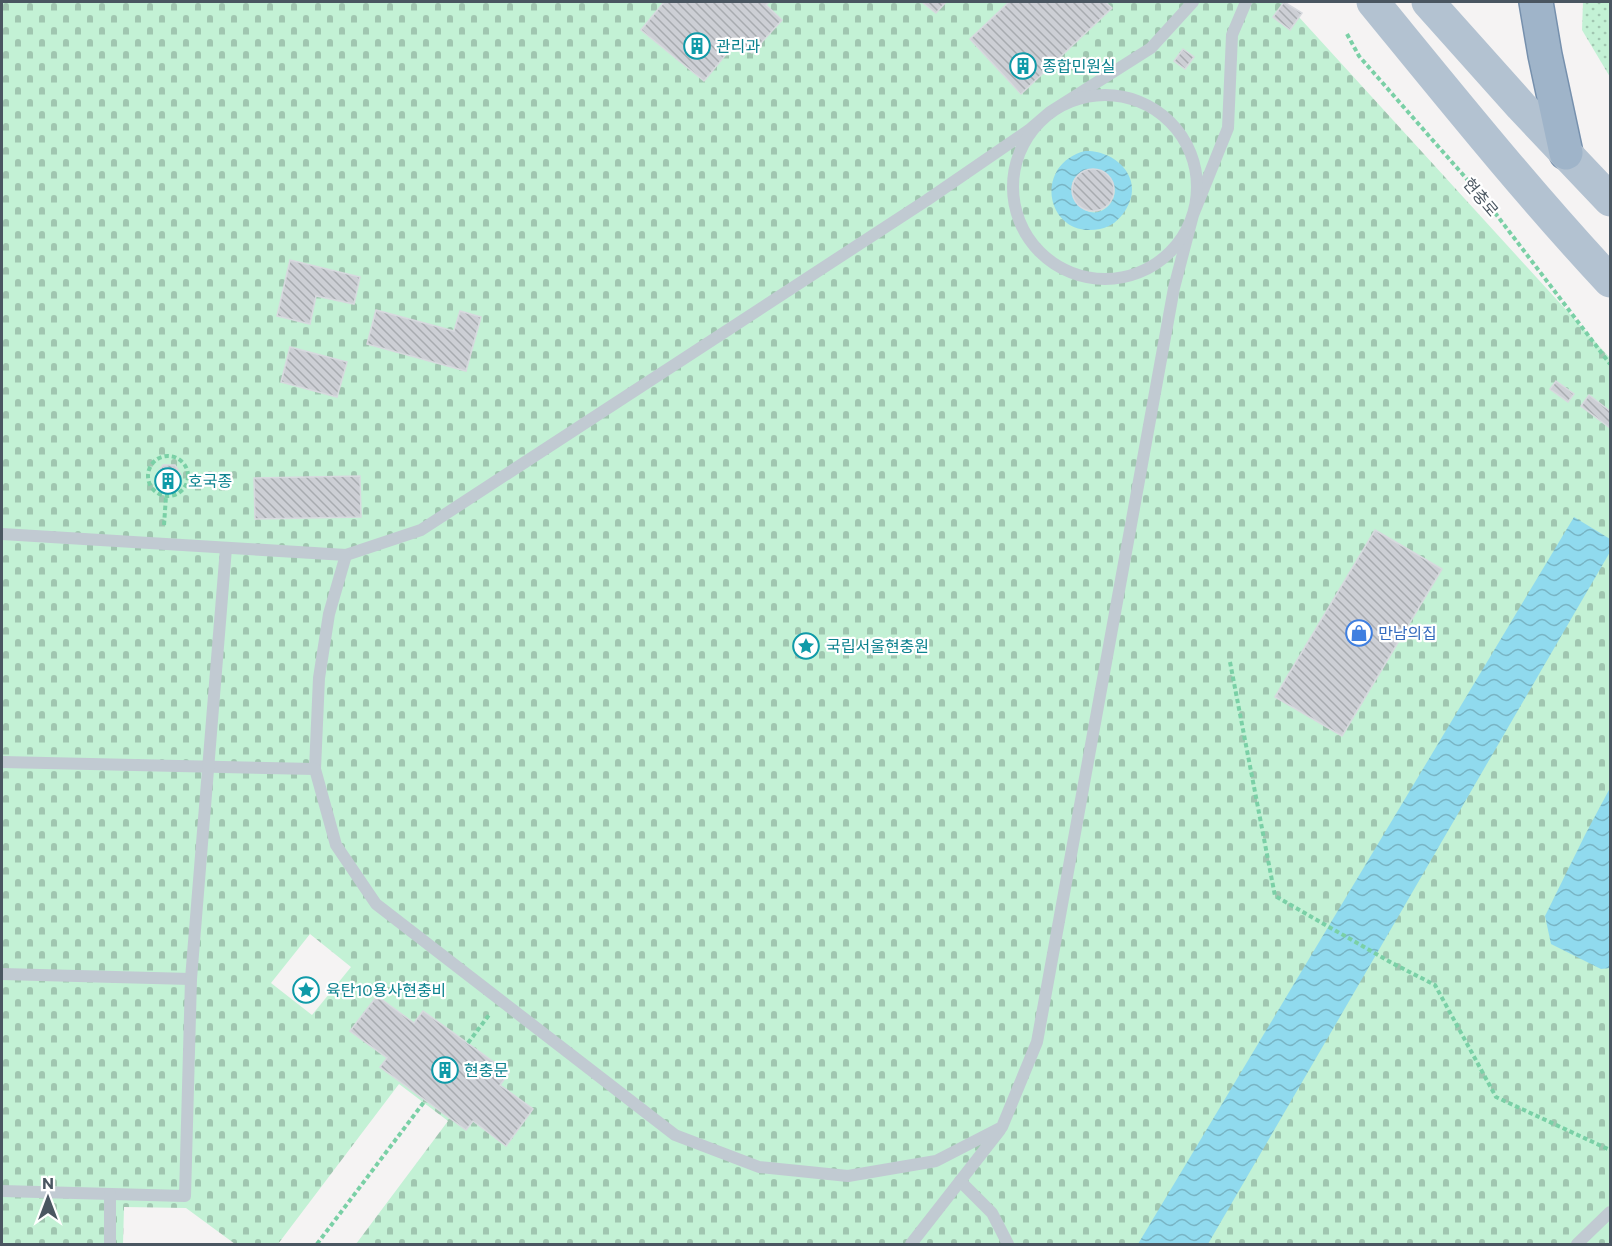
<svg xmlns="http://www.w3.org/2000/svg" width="1612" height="1246" viewBox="0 0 1612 1246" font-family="Commissioner,'Noto Sans KR',sans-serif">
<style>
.cemetery{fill:url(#cemetery-stones);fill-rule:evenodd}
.park{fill:url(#park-dots)}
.water{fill:url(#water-waves);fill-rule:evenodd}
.building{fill:url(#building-back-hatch);stroke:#d7d9de;stroke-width:1.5}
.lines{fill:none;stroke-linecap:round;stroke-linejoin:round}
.trunk-casing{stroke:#7690ad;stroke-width:36}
.path{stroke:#7ad0a6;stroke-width:4;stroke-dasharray:4.5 3;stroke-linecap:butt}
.service{stroke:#c1cad2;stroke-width:12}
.primary{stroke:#b3c2d1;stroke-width:33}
.trunk{stroke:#9fb4c9;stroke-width:33}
.labels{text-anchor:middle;stroke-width:4.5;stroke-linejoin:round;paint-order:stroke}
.culture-label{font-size:16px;fill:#0d838f;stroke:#fff;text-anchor:start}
.street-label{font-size:16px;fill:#4a5661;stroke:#fff}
.shop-label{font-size:16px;fill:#366cbe;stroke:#fff;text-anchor:start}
</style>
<defs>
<pattern id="cemetery-stones" width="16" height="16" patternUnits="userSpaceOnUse" patternTransform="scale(1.5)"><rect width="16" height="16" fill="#c3f1d5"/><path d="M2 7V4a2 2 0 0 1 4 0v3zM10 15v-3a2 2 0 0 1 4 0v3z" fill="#a0c6b0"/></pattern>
<pattern id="park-dots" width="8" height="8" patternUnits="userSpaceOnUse" patternTransform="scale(1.5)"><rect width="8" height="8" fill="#c3f1d5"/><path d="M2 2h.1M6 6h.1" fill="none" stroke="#a0c6b0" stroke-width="1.8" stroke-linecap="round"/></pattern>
<pattern id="water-waves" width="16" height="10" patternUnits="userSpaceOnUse" patternTransform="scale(1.5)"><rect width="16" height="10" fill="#90daee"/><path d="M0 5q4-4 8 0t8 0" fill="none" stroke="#78b4c4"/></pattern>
<pattern id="building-back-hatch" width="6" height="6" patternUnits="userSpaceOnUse" patternTransform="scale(1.5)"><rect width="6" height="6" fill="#cdcfd5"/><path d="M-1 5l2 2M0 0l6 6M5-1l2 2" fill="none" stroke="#a8abb0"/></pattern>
</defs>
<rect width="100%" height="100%" fill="#f5f3f3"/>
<path class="cemetery" d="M2 2H1282L1298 16 1610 358V1244H356L448 1121 399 1084 278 1244H235L186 1208 124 1207 123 1244H2ZM310 934 351 967 312 1015 271 983Z"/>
<path class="park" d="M1583 2H1610V77L1582 30Z"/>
<g class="water">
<path d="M1085 151C1117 150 1146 180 1125 211 1119 220 1111 227 1100 229 1047 240 1031 165 1085 151ZM1093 169C1109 171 1122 189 1110 204 1085 234 1048 175 1093 169Z"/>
<path d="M1574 517 1610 539V552L1208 1244H1138Z"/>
<path d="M1610 788V968L1601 969 1551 944 1545 916 1586 833Z"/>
</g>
<g class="building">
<path d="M664 2H769L766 5 782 20 752 53 738 40 704 81 641 30Z"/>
<path d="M922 2H946L936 13Z"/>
<path d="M1009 2H1105L1112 8 1021 94 970 39Z"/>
<path d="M1284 2 1302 13 1290 30 1273 17Z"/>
<path d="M1183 49 1194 57 1185 69 1174 61Z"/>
<circle cx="1093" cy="190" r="21"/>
<path d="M290 260 360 277 354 304 316 296 310 324 277 316Z"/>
<path d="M376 310 454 331 460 311 481 317 466 371 367 344Z"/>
<path d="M290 347 347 362 337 397 281 382Z"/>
<path d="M1556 381 1574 394 1568 402 1550 389Z"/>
<path d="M1589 395 1610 411V428L1581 406Z"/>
<path d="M163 465H175L181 475 174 486H163L157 475Z"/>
<path d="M360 476 361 517 255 519 254 478Z"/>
<path d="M1375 530 1442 569 1342 736 1275 697Z"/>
<path d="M377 996 414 1023 423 1011 509 1073 500 1085 533 1109 506 1146 473 1121 466 1130 380 1067 387 1058 350 1031Z"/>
</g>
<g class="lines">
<g class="trunk-casing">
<path id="trunk" d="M1536 2 1545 55 1566 153"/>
</g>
<g class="path">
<path d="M1347 34 1359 56 1486 201 1610 364"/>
<circle cx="168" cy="476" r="20"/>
<path d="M164 525 166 496"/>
<path d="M1230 662 1275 896 1392 963 1435 985 1496 1097 1610 1150"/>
<path d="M468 1043 489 1015"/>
<path d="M317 1244 424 1102"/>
</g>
<g class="service">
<path d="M1193 2 1151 48 1050 112 1029 130 927 200 421 530 346 555 329 614 319 678 315 769 336 845 376 904 675 1135 759 1167 848 1176 936 1161 1002 1127 1037 1042 1174 288 1193 215 1228 128 1232 35 1246 2"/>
<circle cx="1105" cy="187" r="92"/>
<path d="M2 534 346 555"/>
<path d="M2 762 315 769"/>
<path d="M2 974 191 979"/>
<path d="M960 1181 992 1213 1008 1244"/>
<path d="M2 1191 185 1196 191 979 226 548"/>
<path d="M110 1244V1194"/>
<path d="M911 1244 1000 1130"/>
<path d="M1577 1244 1610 1212"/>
</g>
<g class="primary">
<path d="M1373 2C1450 96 1527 192 1610 281"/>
<path d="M1428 2 1521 106 1610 200"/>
</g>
<use href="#trunk" class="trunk"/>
</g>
<defs>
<g id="building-ring" transform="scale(1.35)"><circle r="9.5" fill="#fff" stroke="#0f9aa8" stroke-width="1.5"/><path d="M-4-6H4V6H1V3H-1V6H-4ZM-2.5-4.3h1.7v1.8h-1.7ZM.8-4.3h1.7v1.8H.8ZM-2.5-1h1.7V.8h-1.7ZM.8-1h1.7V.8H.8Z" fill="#0f9aa8"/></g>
<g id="shop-ring" transform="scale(1.35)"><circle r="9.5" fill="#fff" stroke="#3f7fe0" stroke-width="1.5"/><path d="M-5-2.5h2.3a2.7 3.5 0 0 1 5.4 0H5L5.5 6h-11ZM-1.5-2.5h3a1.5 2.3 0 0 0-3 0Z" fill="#3f7fe0"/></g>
<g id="sight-ring" transform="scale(1.35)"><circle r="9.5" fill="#fff" stroke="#0f9aa8" stroke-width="1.5"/><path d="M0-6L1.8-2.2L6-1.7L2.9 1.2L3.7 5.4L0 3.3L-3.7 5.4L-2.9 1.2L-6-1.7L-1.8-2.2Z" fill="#0f9aa8"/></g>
</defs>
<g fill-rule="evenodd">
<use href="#building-ring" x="697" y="46"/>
<use href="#building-ring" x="1023" y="66"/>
<use href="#building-ring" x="168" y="481"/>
<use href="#shop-ring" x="1359" y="633"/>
<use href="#sight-ring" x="806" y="646"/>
<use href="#sight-ring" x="306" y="990"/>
<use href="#building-ring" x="445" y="1070"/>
</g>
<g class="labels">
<g class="culture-label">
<text x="716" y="52">관리과</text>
<text x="1042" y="72">종합민원실</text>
<text x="188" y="487">호국종</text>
<text x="826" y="652">국립서울현충원</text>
<text x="326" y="996">육탄10용사현충비</text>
<text x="464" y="1076">현충문</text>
</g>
<g class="street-label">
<text transform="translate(1481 197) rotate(50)" y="6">현충로</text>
</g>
<g class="shop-label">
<text x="1378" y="639">만남의집</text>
</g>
</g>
<rect width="1612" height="1246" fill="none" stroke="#4a5661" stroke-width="6"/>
<g transform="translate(48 1198)" stroke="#ffffff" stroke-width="4.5" paint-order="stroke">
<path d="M0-4.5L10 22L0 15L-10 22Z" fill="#4a5661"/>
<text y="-9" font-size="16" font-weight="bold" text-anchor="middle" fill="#4a5661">N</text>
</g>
</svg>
